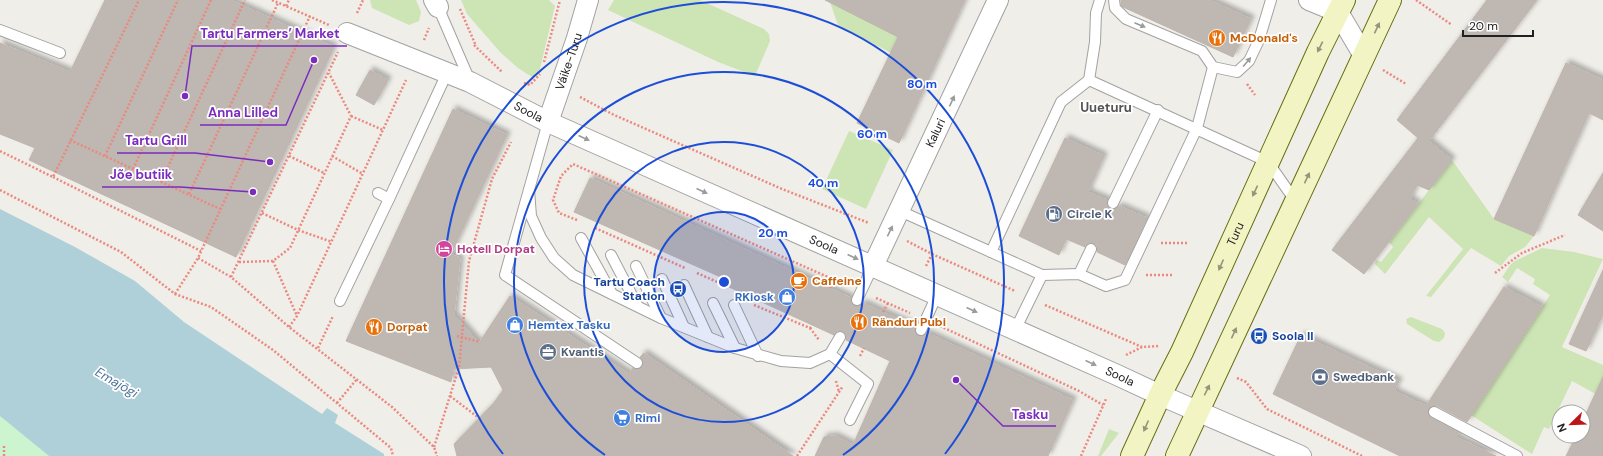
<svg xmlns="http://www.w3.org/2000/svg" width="1603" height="456" viewBox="0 0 1603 456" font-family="'DM Sans',sans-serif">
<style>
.grass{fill:#cde4b5}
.park{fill:#ccf4cf}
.water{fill:#afd0d9}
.building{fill:#beb7b2;stroke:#c1b5ad;filter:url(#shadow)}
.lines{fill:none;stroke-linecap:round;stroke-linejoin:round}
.service-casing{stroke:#a2a2a2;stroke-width:12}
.minor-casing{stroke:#a2a2a2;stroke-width:22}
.secondary-casing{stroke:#666f11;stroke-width:24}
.path{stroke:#eb897f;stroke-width:2.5;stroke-dasharray:2 2;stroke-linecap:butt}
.service{stroke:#fff;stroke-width:10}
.minor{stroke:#fff;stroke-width:20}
.secondary{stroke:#f2f4c4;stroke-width:22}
.path-bridge{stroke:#eb897f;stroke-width:2.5;stroke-dasharray:2 2;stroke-linecap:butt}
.oneway{fill:#9b9b9b}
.oneway2{fill:#94957b}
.ring{fill:none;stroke:#1d4ed8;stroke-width:2}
.labels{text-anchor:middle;stroke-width:3.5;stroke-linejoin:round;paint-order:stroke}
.food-label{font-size:12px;font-weight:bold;fill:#c56008;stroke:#fff;text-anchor:start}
.street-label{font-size:12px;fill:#212121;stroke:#fff}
.service-label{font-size:12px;font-weight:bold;fill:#4e5e75;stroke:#fff;text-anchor:start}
.hotel-label{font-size:12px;font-weight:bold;fill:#b23c85;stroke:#fff;text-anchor:start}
.transit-label{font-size:12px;font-weight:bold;fill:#164399;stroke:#fff;text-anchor:end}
.shop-label{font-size:12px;font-weight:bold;fill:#366cbe;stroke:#fff;text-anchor:start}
.neighbourhood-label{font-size:13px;font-weight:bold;fill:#545454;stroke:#fff}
.water-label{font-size:13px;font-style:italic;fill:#507599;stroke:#fff}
.centre{fill:#1d4ed8;stroke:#fff;stroke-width:2}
.ring-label{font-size:12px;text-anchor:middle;font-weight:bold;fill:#1d4ed8;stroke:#fff;stroke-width:3.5;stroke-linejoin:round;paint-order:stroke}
.leader{fill:none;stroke:#7b2cbf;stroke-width:1.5}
.callout-dot{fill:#7b2cbf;stroke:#fff;stroke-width:1.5}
.callout-label{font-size:13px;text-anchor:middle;font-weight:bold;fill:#7b2cbf;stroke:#fff;stroke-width:3.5;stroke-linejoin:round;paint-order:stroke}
</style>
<defs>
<filter id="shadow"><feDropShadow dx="3.5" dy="-3.5" stdDeviation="2" flood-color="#0004"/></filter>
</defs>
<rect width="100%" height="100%" fill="#f0eee9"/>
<g class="grass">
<path d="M370 0H416L421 12 419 21 409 25 372 8Z"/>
<path d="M461 0H549L555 6 539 73 532 77 518 68 501 53 467 14Z"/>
<path d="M614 0H700L764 29 769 34 770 41 755 76 718 62 608 10Z"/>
<path d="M830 2 908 41 893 54 838 25Z"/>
<path d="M849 131 893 150 866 209 822 189Z"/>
<path d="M1452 160 1494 219 1534 236 1525 247 1509 256 1501 266 1471 248 1431 297 1426 296 1463 249 1429 217 1385 274 1375 264 1376 260 1381 262 1393 247 1389 242Z"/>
<path d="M1542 248 1574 252 1603 259 1562 347 1603 365V398L1572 381 1549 429 1544 427 1532 454 1471 415 1550 295 1533 284 1535 279 1517 268 1508 282 1502 277 1511 264 1515 261Z"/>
<path d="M1411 317 1442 329 1445 333 1444 338 1439 342 1434 341 1407 324 1406 319Z"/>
<path d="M1109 429 1119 433 1101 456H1098Z"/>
</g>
<path class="park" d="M0 416 49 456H0Z"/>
<path class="water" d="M0 209 75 247 135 281 184 322 322 414 327 408 338 415 335 423 384 454V456H49L0 416Z"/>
<g class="building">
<path d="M105 0H230L334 47 236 257 29 160 35 148 0 134V43L70 72Z"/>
<path d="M825 0H965L899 143 857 123 898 37Z"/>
<path d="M1121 0H1209L1251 19 1233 57 1123 7 1121 5Z"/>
<path d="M1487 0H1537L1429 141 1452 160 1429 190 1417 185 1410 199 1418 204 1364 274 1332 250 1418 138 1397 120Z"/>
<path d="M1566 63 1603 80V120L1589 113 1534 236 1494 219Z"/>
<path d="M370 70 388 80 374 105 356 95Z"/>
<path d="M453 109 507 135 451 254 460 258 454 315 479 343 510 296 629 374 633 368 637 369 642 367 643 363 640 357 644 353 793 456H457L454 444 493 404 503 390 491 367 453 369 451 382 346 341Z"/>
<path d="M1065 138 1104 156 1088 192 1107 200V206L1111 209H1116L1119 206 1147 218 1125 265 1097 252V246L1093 243H1088L1085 247 1066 239 1059 255 1019 236Z"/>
<path d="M1603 173V231L1578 215Z"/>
<path d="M590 178 851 298V303L855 306H860L863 303 907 323 915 328 916 333 919 336H922L927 333 1073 400 1048 456H815L824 437 835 436 853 445 890 361 846 340V334L843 331H837L834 335 729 287 732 282 574 212Z"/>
<path d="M1603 270V314L1586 351 1569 344Z"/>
<path d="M1504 287 1542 307 1467 422 1437 406H1431L1428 412 1431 418 1459 433 1456 437 1496 456H1400L1273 394 1301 335 1399 381 1394 391 1426 406Z"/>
<path d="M1603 377V456H1566L1576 436H1583V420Z"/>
</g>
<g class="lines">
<g class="service-casing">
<g id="service">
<path d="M1114 0 1115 8 1126 19 1202 51 1213 67 1237 72 1249 61 1259 40 1271 0"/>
<path d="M438 7 470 81"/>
<path d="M0 30 60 53"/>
<path d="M1089 80 1095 42 1096 13 1100 0"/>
<path d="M548 122 505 275 637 363"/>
<path d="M529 190 531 216 541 238 554 258 573 275 661 318 735 348 781 361 810 363 830 354 840 337"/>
<path d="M378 193 389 199"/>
<path d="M1113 203 1158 110"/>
<path d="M900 211 1042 275 1079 274 1106 286 1125 280 1197 128 1213 67"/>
<path d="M581 238 612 294"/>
<path d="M991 252 1061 102 1089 80 1268 162 1296 202"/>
<path d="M611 255 637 305"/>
<path d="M636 266 661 318"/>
<path d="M1079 274 1091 249"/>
<path d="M662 279 684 327"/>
<path d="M684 285 708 337"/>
<path d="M857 300 873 266"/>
<path d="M340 301 389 199 447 73"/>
<path d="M713 303 735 348"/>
<path d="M734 305 758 356"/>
<path d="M921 330 937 295"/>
<path d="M1015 330 1042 275"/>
<path d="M830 354 868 384 850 420"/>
<path d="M1434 412 1517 456"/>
</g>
</g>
<g class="minor-casing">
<g id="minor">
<path d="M434 0 438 7"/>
<path d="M1309 0 1338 12 1364 56"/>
<path id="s1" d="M347 33 470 82 548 122 1117 375 1160 395 1301 456"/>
<path id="s2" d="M548 122 577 38 588 0"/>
<path id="s3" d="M873 266 998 0"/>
</g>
</g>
<g class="secondary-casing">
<g id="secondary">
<path id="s4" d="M1132 456 1160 395 1182 352 1318 52 1344 0"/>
<path d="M1177 456 1390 0"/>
</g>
</g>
<g class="path">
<path d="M272 0 329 25"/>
<path d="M1416 0 1452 25"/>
<path d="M286 6 289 0"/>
<path d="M460 9 476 46"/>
<path d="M357 13 363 0"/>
<path d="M424 40 429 28"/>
<path d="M474 45 502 72"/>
<path d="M544 62 560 0"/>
<path d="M1383 70 1406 84"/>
<path d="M524 83 530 85 540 74"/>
<path d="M1247 84 1255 95"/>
<path d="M580 97 612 114 782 189 869 223"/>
<path d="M351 116 383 130"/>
<path d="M70 140 220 209"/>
<path d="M0 151 53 177 139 0"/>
<path d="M105 156 178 0"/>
<path d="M289 156 324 173"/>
<path d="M332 156 363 174"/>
<path d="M133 169 211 0"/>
<path d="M53 177 201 251"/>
<path d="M161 182 245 0"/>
<path d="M0 190 121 252 175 294 211 307 273 350 391 448 393 456"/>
<path d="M189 194 278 3"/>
<path d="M262 213 298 230 332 242"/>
<path d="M577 220 559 213 553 200 561 176 573 164 846 285"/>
<path d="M595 228 685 268"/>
<path d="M907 241 932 254 1015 291"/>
<path d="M1161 243H1187"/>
<path d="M198 258 231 277 289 327 392 407 434 447 437 456"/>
<path d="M273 261 297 316"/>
<path d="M239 262 273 261 290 248 351 116 329 73"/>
<path d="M926 266 932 254"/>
<path d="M697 273 724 285 728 289"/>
<path d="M1495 273 1522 253 1565 235"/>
<path d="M1146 275H1173"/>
<path d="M231 277 338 52"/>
<path d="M830 288 834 280"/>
<path d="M175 294 198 258 310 16"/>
<path d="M876 298 910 313"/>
<path d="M754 305 810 328 812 325"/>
<path d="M1045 305 1142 347"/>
<path d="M883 312 888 303"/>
<path d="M940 326 1079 391 1103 405"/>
<path d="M289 327 297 316 406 80"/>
<path d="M810 328 819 340"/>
<path d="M318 348 333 316"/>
<path d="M1126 355 1142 347 1159 346"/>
<path d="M860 356 864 348"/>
<path d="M1237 378 1246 382 1267 409 1362 456"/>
<path d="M836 381 839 392"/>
<path d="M450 396 479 418"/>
<path d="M337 403 357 379"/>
<path d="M4 446V456"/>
<path d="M434 447 459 367 469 261 492 179 511 142"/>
<path d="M797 456 843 386"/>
<path d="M1081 456 1106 399"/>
</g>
<use href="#service" class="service"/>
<use href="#minor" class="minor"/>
<use href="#secondary" class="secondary"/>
<path class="path-bridge" d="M457 336 480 342"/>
</g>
<defs><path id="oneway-solid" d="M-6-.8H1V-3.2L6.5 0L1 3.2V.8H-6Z"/></defs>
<g class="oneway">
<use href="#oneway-solid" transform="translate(1140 25) rotate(23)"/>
<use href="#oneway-solid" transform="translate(1247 62) rotate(-50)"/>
<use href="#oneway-solid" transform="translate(952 101) rotate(-65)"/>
<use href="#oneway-solid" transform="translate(584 138) rotate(24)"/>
<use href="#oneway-solid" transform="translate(702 191) rotate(24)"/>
<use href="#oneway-solid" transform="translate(890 231) rotate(-64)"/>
<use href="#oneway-solid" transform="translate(853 257) rotate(25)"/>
<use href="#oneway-solid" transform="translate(972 310) rotate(24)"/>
<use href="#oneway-solid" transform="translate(1091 363) rotate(24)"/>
</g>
<g class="oneway2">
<use href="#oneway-solid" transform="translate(1377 28) rotate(-65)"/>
<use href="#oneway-solid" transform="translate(1320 47) rotate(116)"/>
<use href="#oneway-solid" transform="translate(1307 178) rotate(-65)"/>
<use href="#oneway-solid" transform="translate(1255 191) rotate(115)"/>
<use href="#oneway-solid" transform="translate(1221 265) rotate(114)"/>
<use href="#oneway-solid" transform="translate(1234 333) rotate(-65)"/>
<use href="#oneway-solid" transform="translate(1207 390) rotate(-64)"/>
<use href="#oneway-solid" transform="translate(1146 426) rotate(114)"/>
</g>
<circle cx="724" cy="282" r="70" fill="#1d4ed8" fill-opacity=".12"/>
<g class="ring">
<circle cx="724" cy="282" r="70"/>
<circle cx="724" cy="282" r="140"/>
<path d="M605 455A210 210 0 1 1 843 455"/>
<path d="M503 454A280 280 0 1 1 945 454"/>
</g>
<defs>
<g id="restaurant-disc" transform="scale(0.9)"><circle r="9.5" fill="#e8710a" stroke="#fff"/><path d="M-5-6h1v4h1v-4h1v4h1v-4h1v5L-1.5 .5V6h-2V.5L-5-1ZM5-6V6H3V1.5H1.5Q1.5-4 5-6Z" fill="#fff"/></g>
<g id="fuel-disc" transform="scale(0.9)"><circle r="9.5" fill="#5c6f8a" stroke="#fff"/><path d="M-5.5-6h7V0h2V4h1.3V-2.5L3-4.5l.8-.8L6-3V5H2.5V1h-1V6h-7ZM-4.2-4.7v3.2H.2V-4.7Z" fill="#fff"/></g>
<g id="hotel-disc" transform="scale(0.9)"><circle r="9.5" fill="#d1479c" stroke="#fff"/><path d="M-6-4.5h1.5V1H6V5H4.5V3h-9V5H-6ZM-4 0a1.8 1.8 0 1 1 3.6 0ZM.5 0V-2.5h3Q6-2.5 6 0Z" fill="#fff"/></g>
<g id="cafe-disc" transform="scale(0.9)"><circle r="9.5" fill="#e8710a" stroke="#fff"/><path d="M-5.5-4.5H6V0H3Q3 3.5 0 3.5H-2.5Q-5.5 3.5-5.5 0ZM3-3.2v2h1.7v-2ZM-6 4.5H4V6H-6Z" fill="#fff"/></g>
<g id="bus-disc" transform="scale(0.9)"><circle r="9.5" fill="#1a4fb4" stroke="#fff"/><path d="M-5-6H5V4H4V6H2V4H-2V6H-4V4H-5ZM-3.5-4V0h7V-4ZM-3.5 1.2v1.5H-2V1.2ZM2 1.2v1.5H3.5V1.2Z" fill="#fff"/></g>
<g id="shop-disc" transform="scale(0.9)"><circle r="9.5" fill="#3f7fe0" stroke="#fff"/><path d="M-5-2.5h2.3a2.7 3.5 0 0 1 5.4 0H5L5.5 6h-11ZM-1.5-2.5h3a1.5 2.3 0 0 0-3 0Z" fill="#fff"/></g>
<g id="office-disc" transform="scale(0.9)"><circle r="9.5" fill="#5c6f8a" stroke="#fff"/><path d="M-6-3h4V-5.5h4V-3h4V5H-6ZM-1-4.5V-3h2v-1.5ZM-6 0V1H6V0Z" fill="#fff"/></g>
<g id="bank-disc" transform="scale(0.9)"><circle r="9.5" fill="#5c6f8a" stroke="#fff"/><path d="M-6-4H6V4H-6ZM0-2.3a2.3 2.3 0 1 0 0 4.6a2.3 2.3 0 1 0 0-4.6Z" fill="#fff"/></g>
<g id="supermarket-disc" transform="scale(0.9)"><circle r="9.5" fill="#3f7fe0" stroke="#fff"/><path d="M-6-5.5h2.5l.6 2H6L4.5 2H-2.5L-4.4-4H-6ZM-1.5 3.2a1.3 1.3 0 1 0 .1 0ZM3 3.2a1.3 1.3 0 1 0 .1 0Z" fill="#fff"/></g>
</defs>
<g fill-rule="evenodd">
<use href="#restaurant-disc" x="1217" y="38"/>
<use href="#fuel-disc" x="1054" y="214"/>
<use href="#hotel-disc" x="444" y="249"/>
<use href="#cafe-disc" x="799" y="281"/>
<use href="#bus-disc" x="678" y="289"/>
<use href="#shop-disc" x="787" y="297"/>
<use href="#restaurant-disc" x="859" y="322"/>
<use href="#shop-disc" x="515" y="325"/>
<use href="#restaurant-disc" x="374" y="327"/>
<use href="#bus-disc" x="1259" y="336"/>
<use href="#office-disc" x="548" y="352"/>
<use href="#bank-disc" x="1320" y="377"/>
<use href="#supermarket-disc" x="622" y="418"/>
</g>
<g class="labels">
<g class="food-label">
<text x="1230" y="42">McDonald's</text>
<text x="812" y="285">Caffeine</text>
<text x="872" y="326">Ränduri Pubi</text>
<text x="387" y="331">Dorpat</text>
</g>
<g class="street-label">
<text dy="4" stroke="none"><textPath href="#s2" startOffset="64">Väike-Turu</textPath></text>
<text dy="4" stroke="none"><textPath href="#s1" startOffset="198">Soola</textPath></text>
<text dy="4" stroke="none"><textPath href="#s3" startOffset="147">Kaluri</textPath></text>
<text dy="4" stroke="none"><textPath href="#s4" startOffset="245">Turu</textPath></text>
<text dy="4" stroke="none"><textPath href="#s1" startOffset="522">Soola</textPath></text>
<text dy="4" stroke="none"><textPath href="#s1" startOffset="846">Soola</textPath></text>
</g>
<g class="service-label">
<text x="1067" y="218">Circle K</text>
<text x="561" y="356">Kvantis</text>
<text x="1333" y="381">Swedbank</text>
</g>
<g class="hotel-label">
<text x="457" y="253">Hotell Dorpat</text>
</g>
<g class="transit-label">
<text x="665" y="286">Tartu Coach<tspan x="665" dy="14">Station</tspan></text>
<text x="1272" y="340" text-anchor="start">Soola II</text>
</g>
<g class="shop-label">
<text x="774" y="301" text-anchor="end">RKiosk</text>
<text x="528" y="329">Hemtex Tasku</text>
<text x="635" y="422">Rimi</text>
</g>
<g class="neighbourhood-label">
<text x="1106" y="112">Uueturu</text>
</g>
<g class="water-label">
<text transform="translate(117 382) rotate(30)" y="5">Emajõgi</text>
</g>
</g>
<circle cx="724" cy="282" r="6" class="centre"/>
<g class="ring-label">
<text x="922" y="88">80 m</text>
<text x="872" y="138">60 m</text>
<text x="823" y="187">40 m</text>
<text x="773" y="237">20 m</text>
</g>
<path class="leader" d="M185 96L192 46H347M314 60L286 125H200M270 162L195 153H117M253 192L180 187H102M956 380L1003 426H1056"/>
<g class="callout-dot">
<circle cx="185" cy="96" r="4"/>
<circle cx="314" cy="60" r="4"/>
<circle cx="270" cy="162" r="4"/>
<circle cx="253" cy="192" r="4"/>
<circle cx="956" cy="380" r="4"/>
</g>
<g class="callout-label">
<text x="270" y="38">Tartu Farmers’ Market</text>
<text x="243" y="117">Anna Lilled</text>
<text x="156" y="145">Tartu Grill</text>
<text x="141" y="179">Jõe butiik</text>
<text x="1030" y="419">Tasku</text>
</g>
<g transform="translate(1571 424) rotate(247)"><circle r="19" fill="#ffffff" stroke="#a6a6a6"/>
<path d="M0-3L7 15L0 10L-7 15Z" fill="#bc1619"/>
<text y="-6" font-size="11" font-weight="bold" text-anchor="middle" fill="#212121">N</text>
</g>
<path d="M1463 30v6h70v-6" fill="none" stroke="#212121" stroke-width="2"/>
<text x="1469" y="30" font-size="12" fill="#212121" stroke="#ffffff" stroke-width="3" paint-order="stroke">20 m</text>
</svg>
